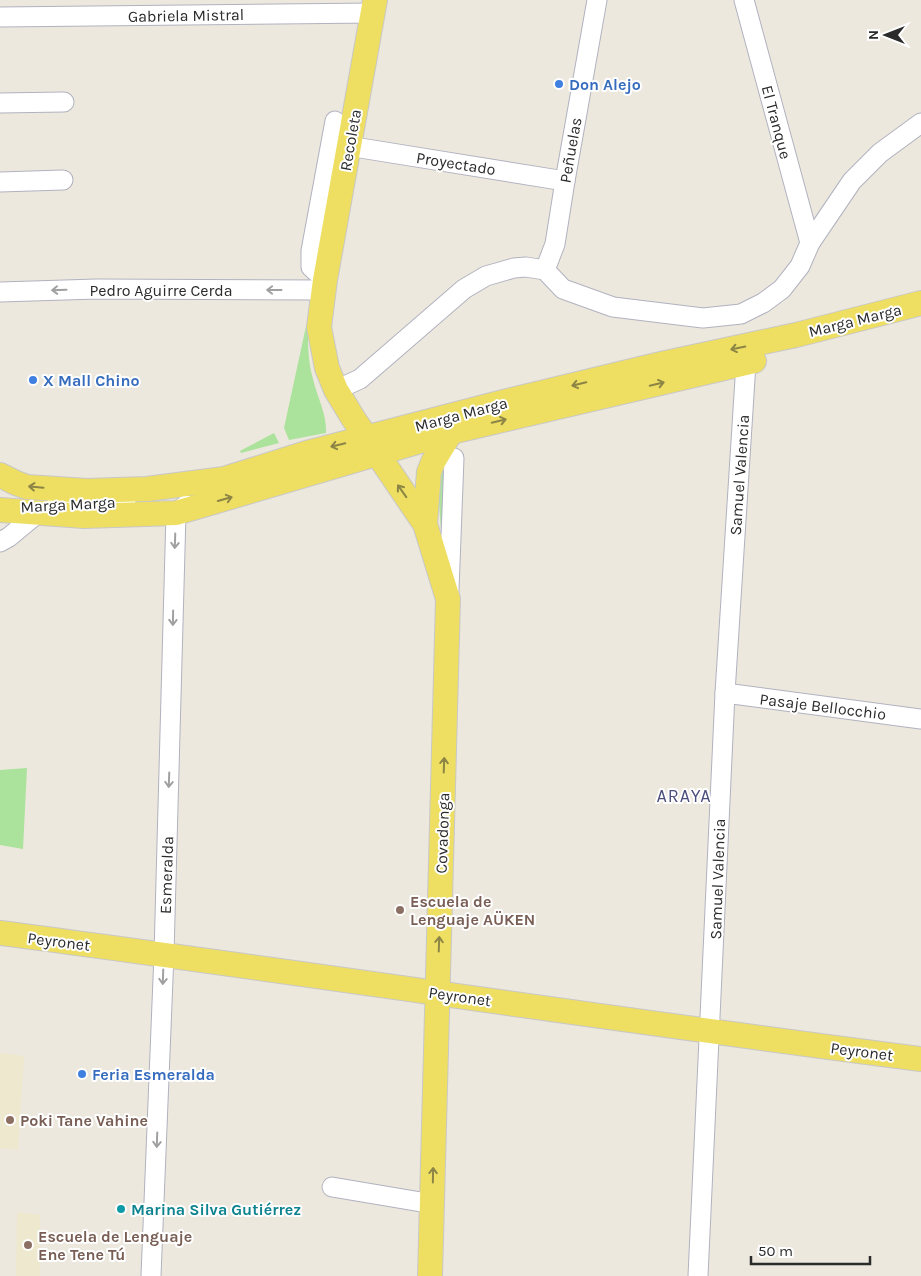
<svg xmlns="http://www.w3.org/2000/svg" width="921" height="1276" viewBox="0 0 921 1276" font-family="Karla,sans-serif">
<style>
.education{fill:#eee8ce}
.green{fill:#abe29c}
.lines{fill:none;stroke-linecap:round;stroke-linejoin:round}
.minor-casing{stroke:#b1b2bf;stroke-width:21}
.major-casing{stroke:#c8c8c8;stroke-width:26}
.minor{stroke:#fff;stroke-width:19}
.major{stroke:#eedf62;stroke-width:24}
.oneway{stroke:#a0a0a0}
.oneway2{stroke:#8c8546}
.shop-dot{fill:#3f7fe0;stroke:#fff;stroke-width:2}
.education-dot{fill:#8d6e63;stroke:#fff;stroke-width:2}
.culture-dot{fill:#0f9aa8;stroke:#fff;stroke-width:2}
.labels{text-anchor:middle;stroke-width:4;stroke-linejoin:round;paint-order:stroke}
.street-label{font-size:16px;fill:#2b2b2b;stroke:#fff}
.shop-label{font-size:16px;font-weight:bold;fill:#366cbe;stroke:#fff;text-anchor:start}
.education-label{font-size:16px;font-weight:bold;fill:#785e54;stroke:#fff;text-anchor:start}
.culture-label{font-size:16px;font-weight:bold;fill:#0d838f;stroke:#fff;text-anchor:start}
.neighbourhood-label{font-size:18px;letter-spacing:1px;fill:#4c4f7c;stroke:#fff}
</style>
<rect width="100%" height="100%" fill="#ede8de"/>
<g class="education">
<path d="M0 1053 24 1056 18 1150 0 1148Z"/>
<path d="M17 1212 40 1215V1276H16Z"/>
</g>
<g class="green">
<path d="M308 317C308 338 307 359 313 379 317 397 327 414 326 433L289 440 284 428Z"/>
<path d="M274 433 279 443 241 453 240 451Z"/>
<path d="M445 454 448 532 441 530C439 503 436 480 445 454Z"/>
<path d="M27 768 23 849 0 845V770Z"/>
</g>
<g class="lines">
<g class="minor-casing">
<g id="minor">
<path d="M744 0 810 243"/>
<path d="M0 17 373 13"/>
<path d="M0 103 64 102"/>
<path d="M348 146 565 181"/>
<path d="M0 182 63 180"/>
<path d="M545 270 555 244 565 181 597 0"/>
<path d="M325 280 311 267V251L335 121"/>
<path d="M0 292 97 289 323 290"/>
<path d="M336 390 360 379 464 289 486 276 514 268 526 267 545 270 563 289 613 307 703 318 741 314 763 303 782 289 800 266 810 243 852 181 880 153 921 123"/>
<path d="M56 505 126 501"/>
<path d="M0 542 9 537 38 513"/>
<path d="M449 590 454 458"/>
<path d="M725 693 921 719"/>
<path d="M332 1187 433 1204"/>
<path d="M151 1276 164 954 176 513 186 505"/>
<path d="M698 1276 725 693 746 363"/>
</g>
</g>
<g class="major-casing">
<g id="major">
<path d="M375 0 325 280 319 327 327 368 336 390 353 418 425 524 448 599 430 1276"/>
<path d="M0 475 16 483 27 487 87 491 147 489 224 479 310 452 499 403 661 364 796 335 921 303"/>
<path d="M0 510 84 516 176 513 451 432 754 361"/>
<path d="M425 524 429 472 433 462 451 432"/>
<path d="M0 933C307 973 614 1020 921 1059"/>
</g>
</g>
<use href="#minor" class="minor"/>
<use href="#major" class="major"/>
</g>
<defs><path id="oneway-shaft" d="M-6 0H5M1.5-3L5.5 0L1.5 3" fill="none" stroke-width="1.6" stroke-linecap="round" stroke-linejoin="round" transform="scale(1.25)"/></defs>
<g class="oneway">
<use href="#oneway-shaft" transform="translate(59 290) rotate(178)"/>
<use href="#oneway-shaft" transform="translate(274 290) rotate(-180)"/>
<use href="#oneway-shaft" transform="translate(175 541) rotate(92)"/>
<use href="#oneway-shaft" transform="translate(173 618) rotate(91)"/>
<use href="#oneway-shaft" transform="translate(169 780) rotate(92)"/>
<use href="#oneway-shaft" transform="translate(163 977) rotate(92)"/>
<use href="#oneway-shaft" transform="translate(157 1140) rotate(92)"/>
</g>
<g class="oneway2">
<use href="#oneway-shaft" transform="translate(738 348) rotate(168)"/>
<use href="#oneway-shaft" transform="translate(579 384) rotate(166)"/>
<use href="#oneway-shaft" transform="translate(657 384) rotate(-13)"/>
<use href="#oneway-shaft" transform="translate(499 421) rotate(-13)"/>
<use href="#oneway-shaft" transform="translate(338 445) rotate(166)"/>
<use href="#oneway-shaft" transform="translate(36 487) rotate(-175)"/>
<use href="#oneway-shaft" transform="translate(402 491) rotate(-125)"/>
<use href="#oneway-shaft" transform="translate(225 499) rotate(-16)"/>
<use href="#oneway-shaft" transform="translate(444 765) rotate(-88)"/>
<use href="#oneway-shaft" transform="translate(439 944) rotate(-88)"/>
<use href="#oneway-shaft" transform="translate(433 1175) rotate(-89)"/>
</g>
<g class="shop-dot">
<circle cx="559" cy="84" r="5"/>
<circle cx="33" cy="380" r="5"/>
<circle cx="82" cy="1074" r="5"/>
</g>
<g class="education-dot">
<circle cx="400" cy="910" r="5"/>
<circle cx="10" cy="1120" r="5"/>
<circle cx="28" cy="1245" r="5"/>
</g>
<circle class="culture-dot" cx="121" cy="1209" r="5"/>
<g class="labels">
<g class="street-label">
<text transform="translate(186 15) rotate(-1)" y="6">Gabriela Mistral</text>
<text transform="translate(777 122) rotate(75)" y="6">El Tranque</text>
<text transform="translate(350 140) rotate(-80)" y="6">Recoleta</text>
<text transform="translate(570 150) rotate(-80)" y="6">Peñuelas</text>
<text transform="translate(456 163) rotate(9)" y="6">Proyectado</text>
<text x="161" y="296">Pedro Aguirre Cerda</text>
<text transform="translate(855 320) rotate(-14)" y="6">Marga Marga</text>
<text transform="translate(461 414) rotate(-15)" y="6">Marga Marga</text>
<text transform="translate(739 475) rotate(-86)" y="6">Samuel Valencia</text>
<text transform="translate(68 504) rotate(-3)" y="6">Marga Marga</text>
<text transform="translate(823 706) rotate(7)" y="6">Pasaje Bellocchio</text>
<text transform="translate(442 833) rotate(-88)" y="6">Covadonga</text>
<text transform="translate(166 875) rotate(-88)" y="6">Esmeralda</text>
<text transform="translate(717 879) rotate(-88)" y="6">Samuel Valencia</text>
<text transform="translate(59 941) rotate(7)" y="6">Peyronet</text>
<text transform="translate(460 996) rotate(8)" y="6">Peyronet</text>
<text transform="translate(862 1051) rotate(7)" y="6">Peyronet</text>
</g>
<g class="shop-label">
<text x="569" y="90">Don Alejo</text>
<text x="43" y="386">X Mall Chino</text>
<text x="92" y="1080">Feria Esmeralda</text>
</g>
<g class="education-label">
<text x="410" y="907">Escuela de<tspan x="410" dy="18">Lenguaje AÜKEN</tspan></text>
<text x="20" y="1126">Poki Tane Vahine</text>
<text x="38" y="1242">Escuela de Lenguaje<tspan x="38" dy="18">Ene Tene Tú</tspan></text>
</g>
<g class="culture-label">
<text x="131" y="1215">Marina Silva Gutiérrez</text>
</g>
<g class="neighbourhood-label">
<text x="684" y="802">ARAYA</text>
</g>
</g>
<g transform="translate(886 35) rotate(270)" stroke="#ffffff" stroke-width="4" paint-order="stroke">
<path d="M0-4L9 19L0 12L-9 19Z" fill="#2b2b2b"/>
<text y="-8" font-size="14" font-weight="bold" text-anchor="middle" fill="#2b2b2b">N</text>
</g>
<path d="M751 1256v8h119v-8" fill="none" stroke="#2b2b2b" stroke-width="2.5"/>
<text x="758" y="1256" font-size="15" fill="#2b2b2b" stroke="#ffffff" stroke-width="4" paint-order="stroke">50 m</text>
</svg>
